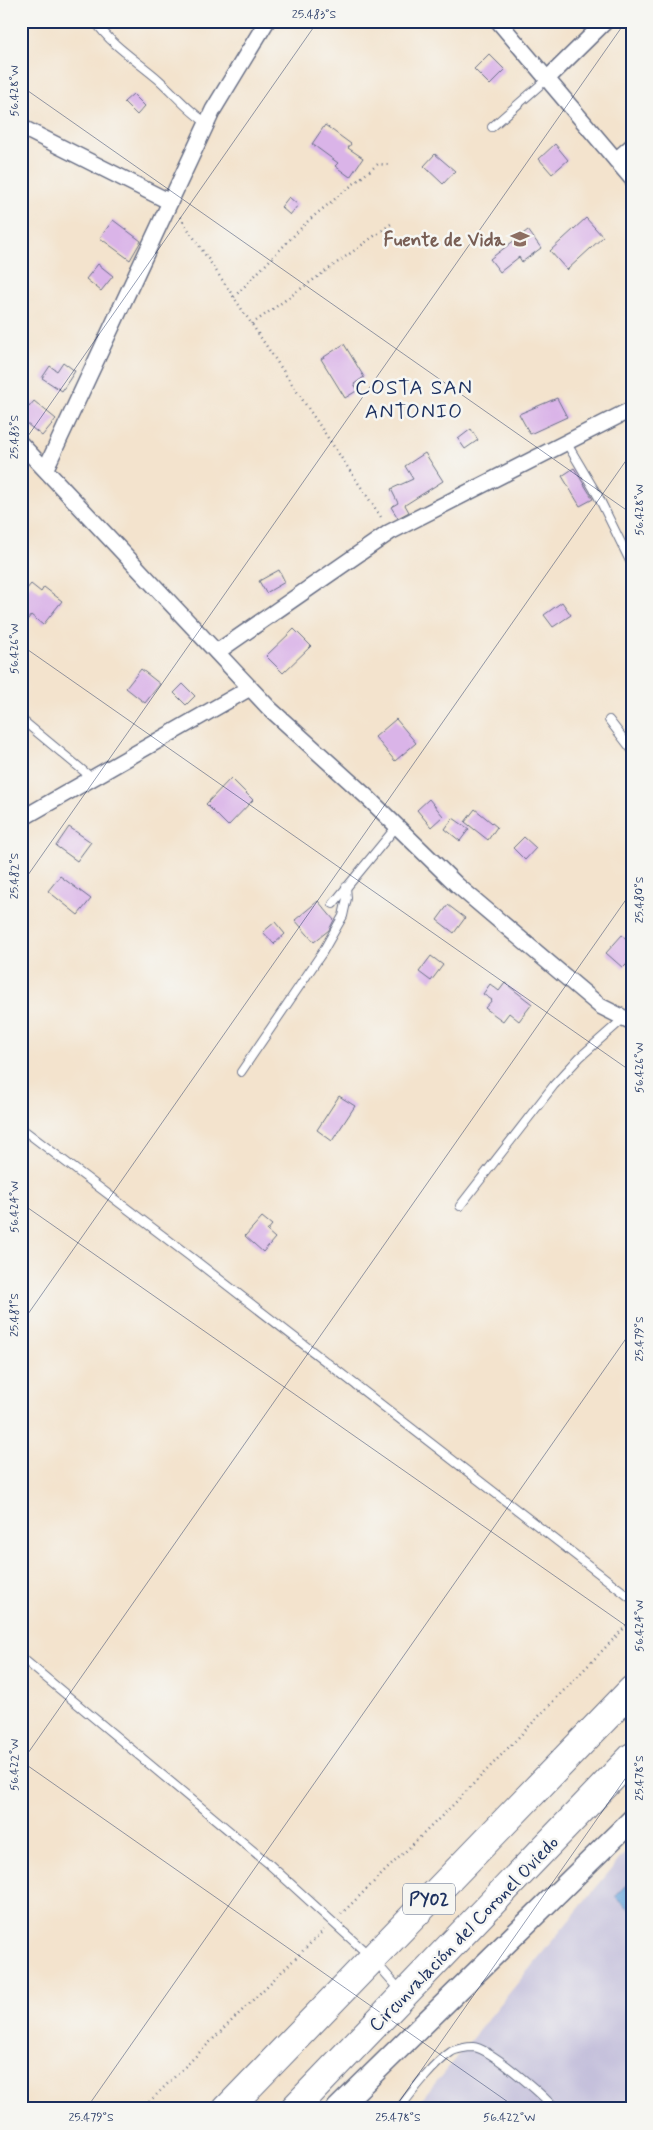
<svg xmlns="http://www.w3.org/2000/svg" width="653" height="2130" viewBox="0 0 653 2130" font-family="Mynerve,sans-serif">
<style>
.industrial{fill:#c4c0db}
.water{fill:#6ba7dc;stroke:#436b9d}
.building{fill:#dab4e8}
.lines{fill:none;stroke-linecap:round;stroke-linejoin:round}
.lane-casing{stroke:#676e85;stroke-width:10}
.street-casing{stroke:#676e85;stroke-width:18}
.secondary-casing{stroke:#676e85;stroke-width:24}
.highway-casing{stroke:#676e85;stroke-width:30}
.path{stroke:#676e85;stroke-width:2.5;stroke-dasharray:1 4;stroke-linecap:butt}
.lane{stroke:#fff;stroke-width:8}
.street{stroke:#fff;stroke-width:15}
.secondary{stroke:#fff;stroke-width:21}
.highway{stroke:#fff;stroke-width:28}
.ticks{fill:none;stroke:#1b2f5e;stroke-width:1;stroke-opacity:0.45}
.labels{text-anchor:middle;stroke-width:5;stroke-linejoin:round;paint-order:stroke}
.shield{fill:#f6f6f2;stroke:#5d6b8a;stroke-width:1}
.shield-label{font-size:18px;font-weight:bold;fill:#1b2f5e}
.education-label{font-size:19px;font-weight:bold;fill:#785e54;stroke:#f6f6f2;text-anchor:end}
.street-label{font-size:19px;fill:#1b2f5e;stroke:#f6f6f2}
.quarter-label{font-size:21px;letter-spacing:1px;fill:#1b2f5e;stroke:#f6f6f2}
.neatline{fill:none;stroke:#1b2f5e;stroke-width:2}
.ticks-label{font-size:12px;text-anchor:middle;fill:#1b2f5e}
</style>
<rect width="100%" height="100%" fill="#f6f6f2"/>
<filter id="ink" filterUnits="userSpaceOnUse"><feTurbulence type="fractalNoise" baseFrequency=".02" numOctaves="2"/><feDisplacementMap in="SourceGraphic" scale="10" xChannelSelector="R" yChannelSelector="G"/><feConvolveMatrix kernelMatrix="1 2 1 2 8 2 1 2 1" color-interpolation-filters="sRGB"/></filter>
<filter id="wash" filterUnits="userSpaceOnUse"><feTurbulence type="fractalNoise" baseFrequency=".0096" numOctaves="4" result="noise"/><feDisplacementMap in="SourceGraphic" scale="20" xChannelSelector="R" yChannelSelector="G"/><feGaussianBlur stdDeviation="1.12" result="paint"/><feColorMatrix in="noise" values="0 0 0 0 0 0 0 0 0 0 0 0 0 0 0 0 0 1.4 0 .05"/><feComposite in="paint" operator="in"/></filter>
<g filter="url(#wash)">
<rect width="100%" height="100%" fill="#f3e3cd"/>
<path class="industrial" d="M632 1844V2109H414Z"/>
<path class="water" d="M632 1880V1911L615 1897Z"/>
<g id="blocks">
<g class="building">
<path d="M489 54 505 70 490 85 474 69Z"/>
<path d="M133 94 145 106 137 115 124 102Z"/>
<path d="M325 125 351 144 348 148 363 158 350 177 335 166 338 163 312 144Z"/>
<path d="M555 144 568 160 552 174 539 159Z"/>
<path d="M435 154 455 171 443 184 424 166Z"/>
<path d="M289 197 298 205 290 215 281 207Z"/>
<path d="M586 218 603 237 567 270 550 251Z"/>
<path d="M113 220 141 241 130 260 100 238Z"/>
<path d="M528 230 541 248 522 262 519 257 500 272 490 259Z"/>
<path d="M98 264 113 276 101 291 86 279Z"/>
<path d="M344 344 364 377 354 384 358 390 345 398 321 359Z"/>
<path d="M63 362 75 371 62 391 42 378 50 366 57 371Z"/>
<path d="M557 398 567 417 530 434 519 414Z"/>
<path d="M21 401 29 407 34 401 56 419 42 436 21 419Z"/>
<path d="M471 429 478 440 465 449 458 439Z"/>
<path d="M425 453 443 481 405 505 409 512 398 518 391 507 398 503 391 489 413 479 405 466Z"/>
<path d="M574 468 593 499 580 506 562 476Z"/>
<path d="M279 570 285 582 266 593 259 581Z"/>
<path d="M31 584 41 592 44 587 62 601 43 625 31 615 21 628V596Z"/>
<path d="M562 602 571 615 553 627 544 615Z"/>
<path d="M294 629 311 646 283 673 266 656Z"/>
<path d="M141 669 160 684 145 703 126 688Z"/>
<path d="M183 684 195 696 186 705 174 693Z"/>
<path d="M396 719 416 743 395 761 375 737Z"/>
<path d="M231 778 253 800 228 826 206 804Z"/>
<path d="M429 799 443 816 431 827 417 810Z"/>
<path d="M475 809 497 827 488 840 465 822Z"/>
<path d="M453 818 469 829 460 841 445 829Z"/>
<path d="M69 827 91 842 77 861 56 846Z"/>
<path d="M524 837 536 848 525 860 513 848Z"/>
<path d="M60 876 91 899 78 915 48 891Z"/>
<path d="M318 901 334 920 329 930 314 942 295 920Z"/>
<path d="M448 905 465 918 454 933 437 920Z"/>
<path d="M275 922 285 934 274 944 263 932Z"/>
<path d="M622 935 632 944V959L623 968 606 953Z"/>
<path d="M431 956 443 965 431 981 419 972Z"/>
<path d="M505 983 532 1004 519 1021 509 1013 503 1021 485 1008 492 1000 483 994 490 984 499 991Z"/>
<path d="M339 1096 355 1106 332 1141 317 1130Z"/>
<path d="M262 1217 272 1225 267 1231 275 1238 263 1252 245 1236Z"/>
</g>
</g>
</g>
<g filter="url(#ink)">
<use href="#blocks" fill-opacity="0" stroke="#676e85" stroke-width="1"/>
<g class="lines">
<g class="lane-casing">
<g id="lane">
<path d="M95 21C111 45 136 60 158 79 175 94 188 111 207 123"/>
<path d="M492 127 547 79"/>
<path d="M566 442 598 496 632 565"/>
<path d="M21 719 92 778"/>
<path d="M609 720 632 750"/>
<path d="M333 904 397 826"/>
<path d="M241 1072 322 953 343 916 347 898 346 887"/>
<path d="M21 1128 196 1261 632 1599"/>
<path d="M460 1206 554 1085 580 1057 623 1019"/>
<path d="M21 1657 269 1864 372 1958 401 1991"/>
<path d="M399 2109C412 2092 433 2064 451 2052 455 2049 468 2047 473 2047 490 2048 543 2095 555 2109"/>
</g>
</g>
<g class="street-casing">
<g id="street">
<path d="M498 21 632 179"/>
<path d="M547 79 606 21"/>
<path d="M21 127 170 202"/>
<path d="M616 160 632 146"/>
<path d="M21 444 269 708 367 797 457 885 600 1006 632 1022"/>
<path d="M46 468 213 110 267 21"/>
<path d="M217 652 390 532 632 409"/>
<path d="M21 819 250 688"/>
</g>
</g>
<g class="secondary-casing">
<path id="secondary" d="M337 2109 632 1820"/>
</g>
<g class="highway-casing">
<g id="highway">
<path d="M227 2109 632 1690"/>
<path d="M294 2109 632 1757"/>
</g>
</g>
<g class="path">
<path d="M180 217 383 520"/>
<path d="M234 297 309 220 378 164 389 165"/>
<path d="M252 324 391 224"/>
<path d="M341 1914 452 1806 632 1620"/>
<path d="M142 2109 324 1930"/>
</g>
<use href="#lane" class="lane"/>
<use href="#street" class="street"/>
<use href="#secondary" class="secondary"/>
<use href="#highway" class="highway"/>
</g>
</g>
<path class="ticks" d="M21 86 632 514M21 446 318 21M21 645 632 1072M21 885 626 21M21 1203 632 1630M21 1324 632 452M21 1761 518 2109M21 1763 632 891M86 2109 632 1330M394 2109 632 1769"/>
<defs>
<g id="school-bare" transform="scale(1.5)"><path d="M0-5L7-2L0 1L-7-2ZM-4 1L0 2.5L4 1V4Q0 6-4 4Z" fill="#8d6e63" stroke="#f6f6f2" stroke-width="2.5" paint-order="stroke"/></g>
</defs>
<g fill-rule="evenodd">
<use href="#school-bare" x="520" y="239"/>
</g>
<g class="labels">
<rect class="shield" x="403" y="1883.5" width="52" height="31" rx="4"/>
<g class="shield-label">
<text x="429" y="1905">PY02</text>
</g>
<g class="education-label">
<text x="505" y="246">Fuente de Vida</text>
</g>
<g class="street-label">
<text transform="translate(463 1933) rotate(-46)" y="7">Circunvalación del Coronel Oviedo</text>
</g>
<g class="quarter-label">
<text x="414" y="394">COSTA SAN<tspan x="414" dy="24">ANTONIO</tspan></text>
</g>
</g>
<rect width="653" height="2130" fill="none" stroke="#f6f6f2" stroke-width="55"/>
<rect x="28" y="28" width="598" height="2074" class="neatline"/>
<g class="ticks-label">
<text x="314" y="18">25.483°S</text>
<text transform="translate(14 91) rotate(-90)" y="4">56.428°W</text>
<text transform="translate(14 437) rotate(-90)" y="4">25.483°S</text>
<text transform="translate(639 510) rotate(-90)" y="4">56.428°W</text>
<text transform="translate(14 649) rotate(-90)" y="4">56.426°W</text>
<text transform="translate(14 876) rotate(-90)" y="4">25.482°S</text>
<text transform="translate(639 900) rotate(-90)" y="4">25.480°S</text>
<text transform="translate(639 1068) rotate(-90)" y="4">56.426°W</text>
<text transform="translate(14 1207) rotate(-90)" y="4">56.424°W</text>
<text transform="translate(14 1315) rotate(-90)" y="4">25.481°S</text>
<text transform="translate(639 1339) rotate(-90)" y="4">25.479°S</text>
<text transform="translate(639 1626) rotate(-90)" y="4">56.424°W</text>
<text transform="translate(14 1765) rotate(-90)" y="4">56.422°W</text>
<text transform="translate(639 1778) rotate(-90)" y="4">25.478°S</text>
<text x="91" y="2121">25.479°S</text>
<text x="398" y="2121">25.478°S</text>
<text x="509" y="2121">56.422°W</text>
</g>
</svg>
